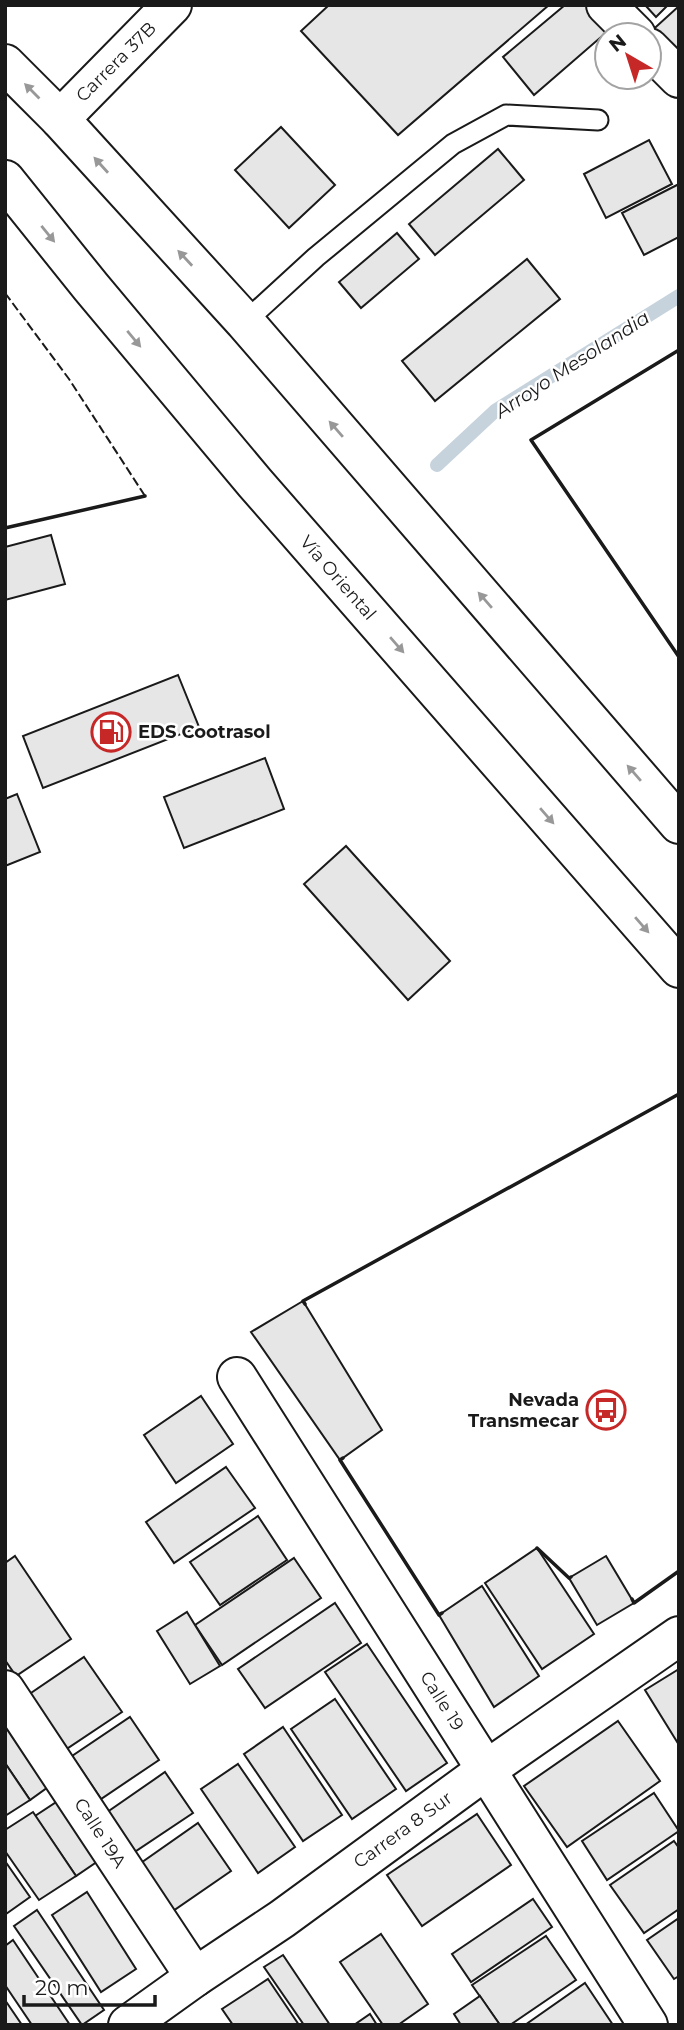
<svg xmlns="http://www.w3.org/2000/svg" width="684" height="2030" viewBox="0 0 684 2030" font-family="Montserrat,sans-serif">
<style>
.lines{fill:none;stroke-linecap:round;stroke-linejoin:round}
.stream{stroke:#c6d2dc;stroke-width:14}
.building{fill:#e6e6e6;stroke:#1a1a1a;stroke-width:2}
.lane-casing{stroke:#1a1a1a;stroke-width:23}
.street-casing{stroke:#1a1a1a;stroke-width:42}
.highway-casing{stroke:#1a1a1a;stroke-width:42}
.lane{stroke:#fff;stroke-width:19}
.street{stroke:#fff;stroke-width:38}
.highway{stroke:#fff;stroke-width:38}
.fence{stroke:#1a1a1a;stroke-width:2;stroke-dasharray:9 3.5;stroke-linecap:butt}
.wall{stroke:#1a1a1a;stroke-width:3.5}
.oneway{fill:#989898}
.labels{text-anchor:middle;stroke-width:5;stroke-linejoin:round;paint-order:stroke}
.street-label{font-size:18px;fill:#1a1a1a;stroke:#fff}
.poi-label{font-size:18px;font-weight:bold;fill:#1a1a1a;stroke:#fff;text-anchor:start}
.water-label{font-size:19px;font-style:italic;fill:#1a1a1a;stroke:#fff}
</style>
<rect width="100%" height="100%" fill="#fff"/>
<g class="lines">
<path class="stream" d="M437 465 495 411 679 296"/>
</g>
<g class="building">
<path d="M329 5H549L398 135 301 31Z"/>
<path d="M565 5H586L608 31 534 95 503 57Z"/>
<path d="M645 5H668L656 17Z"/>
<path d="M679 6V70L647 35Z"/>
<path d="M281 127 335 185 289 228 235 170Z"/>
<path d="M649 140 672 184 606 218 584 174Z"/>
<path d="M498 149 524 180 435 255 409 224Z"/>
<path d="M679 184V237L644 255 622 213Z"/>
<path d="M397 233 419 259 361 308 339 282Z"/>
<path d="M527 259 560 299 435 401 402 361Z"/>
<path d="M51 535 65 584 5 600V547Z"/>
<path d="M178 675 199 727 43 788 23 736Z"/>
<path d="M265 758 284 809 184 848 164 797Z"/>
<path d="M17 794 40 852 5 866V799Z"/>
<path d="M346 846 450 961 408 1000 304 884Z"/>
<path d="M303 1301 382 1430 340 1460 251 1332Z"/>
<path d="M201 1396 233 1444 176 1483 144 1435Z"/>
<path d="M226 1467 255 1508 174 1563 146 1522Z"/>
<path d="M258 1516 287 1560 220 1605 190 1562Z"/>
<path d="M537 1548 594 1634 542 1669 485 1583Z"/>
<path d="M15 1556 71 1639 16 1676 5 1660V1563Z"/>
<path d="M606 1556 634 1603 597 1625 569 1578Z"/>
<path d="M294 1558 321 1598 222 1665 195 1625Z"/>
<path d="M482 1586 539 1676 494 1707 439 1615Z"/>
<path d="M335 1603 361 1643 265 1708 238 1669Z"/>
<path d="M187 1612 220 1666 190 1684 157 1631Z"/>
<path d="M367 1644 447 1763 406 1791 325 1672Z"/>
<path d="M84 1657 122 1712 65 1750 28 1695Z"/>
<path d="M679 1669V1745L645 1690Z"/>
<path d="M335 1699 396 1789 352 1819 291 1729Z"/>
<path d="M130 1717 159 1760 101 1799 72 1756Z"/>
<path d="M618 1721 660 1781 567 1847 524 1786Z"/>
<path d="M5 1723 55 1782 30 1800 5 1763Z"/>
<path d="M283 1727 342 1815 303 1841 244 1754Z"/>
<path d="M5 1763 30 1800 5 1816Z"/>
<path d="M238 1764 295 1847 258 1873 201 1789Z"/>
<path d="M165 1772 193 1813 130 1855 103 1815Z"/>
<path d="M654 1793 679 1831 607 1880 582 1841Z"/>
<path d="M64 1797 104 1857 76 1876 35 1816Z"/>
<path d="M33 1812 76 1876 39 1900 5 1851V1830Z"/>
<path d="M477 1814 511 1865 422 1926 387 1875Z"/>
<path d="M198 1823 231 1871 170 1913 138 1865Z"/>
<path d="M674 1841 679 1848V1909L644 1933 610 1885Z"/>
<path d="M5 1861 30 1897 6 1914 5 1913Z"/>
<path d="M87 1892 136 1969 101 1992 52 1915Z"/>
<path d="M533 1899 552 1927 471 1982 452 1954Z"/>
<path d="M37 1910 104 2010 82 2025 14 1926Z"/>
<path d="M679 1918V1976L674 1979 647 1940Z"/>
<path d="M381 1934 428 2004 398 2025H383L340 1962Z"/>
<path d="M546 1936 576 1980 510 2025H500L472 1985Z"/>
<path d="M13 1940 70 2025H32L5 1985V1946Z"/>
<path d="M283 1955 330 2025H304L264 1967Z"/>
<path d="M268 1979 299 2025H233L222 2009Z"/>
<path d="M585 1983 613 2025H525Z"/>
<path d="M480 1996 500 2025H461L454 2014Z"/>
<path d="M5 2000 22 2025H5Z"/>
<path d="M370 2014 377 2025H354Z"/>
</g>
<g class="lines">
<g class="lane-casing">
<path id="lane" d="M245 322 316 257 453 144 506 115 598 120"/>
</g>
<g class="street-casing">
<g id="street">
<path d="M606 5 636 35"/>
<path d="M649 48 679 78"/>
<path d="M60 119 172 5"/>
<path d="M237 1377 648 2025"/>
<path d="M5 1690 195 1977"/>
<path d="M128 2025 195 1977 282 1919 486 1770 679 1636"/>
</g>
</g>
<g class="highway-casing">
<g id="highway">
<path d="M5 64 60 119 245 322 679 824"/>
<path d="M5 180 91 287 255 483 679 968"/>
</g>
</g>
<use href="#lane" class="lane"/>
<use href="#street" class="street"/>
<use href="#highway" class="highway"/>
<path class="fence" d="M5 293 69 379 145 496"/>
<g class="wall">
<path d="M679 350 531 440 679 657"/>
<path d="M5 528 145 496"/>
<path d="M305 1304 303 1301 679 1094"/>
<path d="M343 1458 340 1460 439 1615 442 1613"/>
<path d="M537 1548 569 1578 571 1577"/>
<path d="M632 1599 634 1603 679 1571"/>
</g>
</g>
<defs><path id="oneway-solid" d="M-6-.8H1V-3.2L6.5 0L1 3.2V.8H-6Z" transform="scale(1.75)"/></defs>
<g class="oneway">
<use href="#oneway-solid" transform="translate(32 91) rotate(-135)"/>
<use href="#oneway-solid" transform="translate(101 165) rotate(-132)"/>
<use href="#oneway-solid" transform="translate(48 234) rotate(51)"/>
<use href="#oneway-solid" transform="translate(185 258) rotate(-133)"/>
<use href="#oneway-solid" transform="translate(134 339) rotate(50)"/>
<use href="#oneway-solid" transform="translate(336 429) rotate(-131)"/>
<use href="#oneway-solid" transform="translate(485 600) rotate(-131)"/>
<use href="#oneway-solid" transform="translate(397 645) rotate(49)"/>
<use href="#oneway-solid" transform="translate(634 773) rotate(-131)"/>
<use href="#oneway-solid" transform="translate(547 816) rotate(49)"/>
<use href="#oneway-solid" transform="translate(642 925) rotate(49)"/>
</g>
<defs>
<g id="fuel-ring" transform="scale(2.0125)"><circle r="9.5" fill="#fff" stroke="#c62828" stroke-width="1.5"/><path d="M-5.5-6h7V0h2V4h1.3V-2.5L3-4.5l.8-.8L6-3V5H2.5V1h-1V6h-7ZM-4.2-4.7v3.2H.2V-4.7Z" fill="#c62828"/></g>
<g id="bus-ring" transform="scale(2.0125)"><circle r="9.5" fill="#fff" stroke="#c62828" stroke-width="1.5"/><path d="M-5-6H5V4H4V6H2V4H-2V6H-4V4H-5ZM-3.5-4V0h7V-4ZM-3.5 1.2v1.5H-2V1.2ZM2 1.2v1.5H3.5V1.2Z" fill="#c62828"/></g>
</defs>
<g fill-rule="evenodd">
<use href="#fuel-ring" x="111" y="732"/>
<use href="#bus-ring" x="606" y="1410"/>
</g>
<g class="labels">
<g class="street-label">
<text transform="translate(116 62) rotate(-45)" y="6">Carrera 37B</text>
<text transform="translate(338 578) rotate(49)" y="6">Vía Oriental</text>
<text transform="translate(442 1701) rotate(58)" y="6">Calle 19</text>
<text transform="translate(403 1830) rotate(-36)" y="6">Carrera 8 Sur</text>
<text transform="translate(100 1833) rotate(57)" y="6">Calle 19A</text>
</g>
<g class="poi-label">
<text x="138" y="738">EDS Cootrasol</text>
<text x="579" y="1406" text-anchor="end">Nevada<tspan x="579" dy="21">Transmecar</tspan></text>
</g>
<g class="water-label">
<text transform="translate(572 364) rotate(-33)" y="7">Arroyo Mesolandia</text>
</g>
</g>
<rect width="684" height="2030" fill="none" stroke="#1a1a1a" stroke-width="14"/>
<g transform="translate(628 56) rotate(321)"><circle r="33" fill="#ffffff" stroke="#a3a3a3" stroke-width="2"/>
<path d="M0-5L12 26L0 18L-12 26Z" fill="#c62828"/>
<text y="-10" font-size="19" font-weight="bold" text-anchor="middle" fill="#1a1a1a">N</text>
</g>
<path d="M24 1995v10h131v-10" fill="none" stroke="#1a1a1a" stroke-width="3.5"/>
<text x="35" y="1995" font-size="21" fill="#1a1a1a" stroke="#ffffff" stroke-width="5" paint-order="stroke">20 m</text>
</svg>
